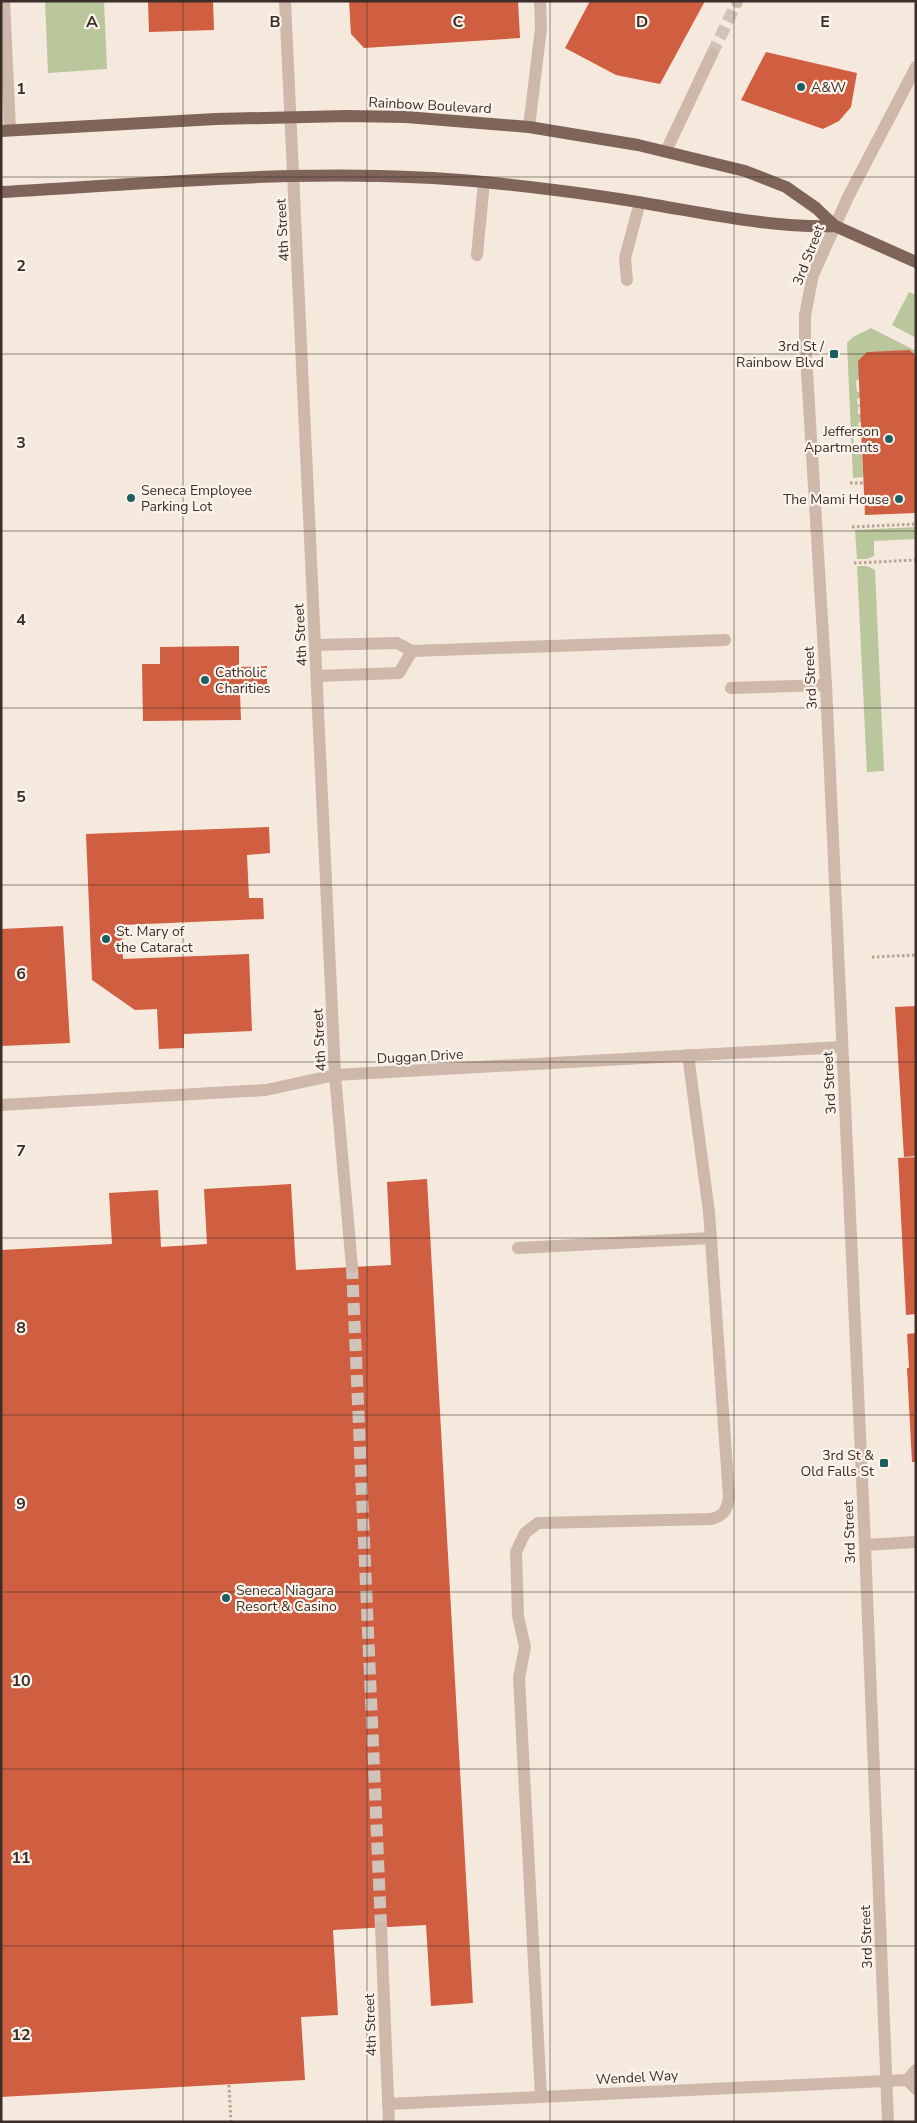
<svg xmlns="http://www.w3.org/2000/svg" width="917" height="2123" viewBox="0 0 917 2123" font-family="'Nunito Sans',sans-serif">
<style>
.grass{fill:#bac69c}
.building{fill:#d05e41}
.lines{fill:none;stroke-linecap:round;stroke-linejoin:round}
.minor-tunnel{stroke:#d0c4ba;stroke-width:12;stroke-dasharray:12 6;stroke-linecap:butt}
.path{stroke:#baa293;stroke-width:3;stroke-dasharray:2.5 2.5;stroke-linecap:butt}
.minor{stroke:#ceb8a9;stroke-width:12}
.major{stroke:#7e6459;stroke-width:12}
.grid{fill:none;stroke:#3b2e29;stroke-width:1;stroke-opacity:0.55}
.poi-dot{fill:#1b5f60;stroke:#fcf3eb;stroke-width:2}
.labels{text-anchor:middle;stroke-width:4.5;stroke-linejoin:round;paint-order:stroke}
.poi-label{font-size:14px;fill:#3b2e29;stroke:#fcf3eb;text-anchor:start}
.street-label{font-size:14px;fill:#3b2e29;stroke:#fcf3eb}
.grid-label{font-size:16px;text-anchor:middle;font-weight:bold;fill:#3b2e29;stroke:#fcf3eb;stroke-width:4.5;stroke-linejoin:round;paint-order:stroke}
</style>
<rect width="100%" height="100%" fill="#f5e9de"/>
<g class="grass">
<path d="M45 1H104L107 69 48 73Z"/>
<path d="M909 292 916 295V338L892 325Z"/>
<path d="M871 328 916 351V356L910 350 856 381 857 392H860V398L857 399 858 405 860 404V407H858V414H861V422L858 423 859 429 862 428V434L853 435 854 450 862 451 863 477 853 478 847 343 853 337Z"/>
<path d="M916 527V539L874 541V556L867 559H857L855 530Z"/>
<path d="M857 566H867L875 570 884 771 867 772Z"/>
</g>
<g class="building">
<path d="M148 1H213L214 30 149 32Z"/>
<path d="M349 1H518L520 38 364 48 351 34Z"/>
<path d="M590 1H705L660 84 616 75 565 48Z"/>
<path d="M766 52 857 73 851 107 839 121 823 129 741 100Z"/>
<path d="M910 350 916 356V513L865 515 858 361 867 352Z"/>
<path d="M239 646V667L267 666V693L240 694 241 720 143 721 142 664H160V647Z"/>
<path d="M269 827 270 853 247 855 249 898H263L264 919 122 925 123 959 249 954 252 1031 184 1034V1048L159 1049 157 1009 135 1010 92 980 86 834Z"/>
<path d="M63 926 70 1043 1 1046V929Z"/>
<path d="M916 1006V1156L904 1157 895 1007Z"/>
<path d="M916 1157V1314L906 1315 898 1158Z"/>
<path d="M427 1179 473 2003 431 2006 426 1925 333 1930 338 2015 301 2017 305 2080 1 2097V1250L112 1244 109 1193 158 1190 161 1247 207 1244 204 1189 291 1184 296 1270 391 1265 387 1182Z"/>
<path d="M916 1333V1462H912L907 1368H909L907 1334Z"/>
</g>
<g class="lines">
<g class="minor-tunnel">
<path d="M712 54 737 2"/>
<path d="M352 1267 381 1927"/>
</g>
<g class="path">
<path d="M850 483H864"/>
<path d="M852 527 916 524"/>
<path d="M854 563 916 560"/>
<path d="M872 957 916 955"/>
<path d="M229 2085 231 2122"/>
</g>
<g class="minor">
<path d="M4 1 10 130"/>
<path d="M285 1 335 1075 352 1267"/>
<path d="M737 2V1"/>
<path d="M529 127 541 28 540 1"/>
<path d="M666 151 712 54"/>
<path d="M477 255 484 182"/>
<path d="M627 280 625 258 640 202"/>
<path d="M316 645 397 643 412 651 725 640"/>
<path d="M317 676 399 673 412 651"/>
<path d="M731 688 826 685"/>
<path d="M1 1105 266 1090 335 1075 842 1047"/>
<path d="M518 1248 711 1238"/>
<path d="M865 1545 916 1542"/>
<path d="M381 1927 389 2122"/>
<path d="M907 2080 916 2089"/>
<path d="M541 2096 519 1678 525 1647 518 1616 516 1552 525 1533 538 1523 711 1519C724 1516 727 1510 729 1497L709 1212 688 1055"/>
<path d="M388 2104 907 2080 916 2070"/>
<path d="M888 2122 865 1545 826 685 805 339V315L813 275 848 197 916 67"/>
</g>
<g class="major">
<path d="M1 131 216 119 347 116 406 117 529 127 638 145 745 171 786 187 816 208 835 226 916 262"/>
<path d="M1 192C162 183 324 166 484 182 542 188 599 195 655 205 714 215 775 228 835 226"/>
</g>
</g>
<path class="grid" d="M183 1V2122M367 1V2122M550 1V2122M734 1V2122M1 177H916M1 354H916M1 531H916M1 708H916M1 885H916M1 1062H916M1 1238H916M1 1415H916M1 1592H916M1 1769H916M1 1946H916"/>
<g class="poi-dot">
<circle cx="801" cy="87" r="5"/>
<rect x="829" y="349" width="10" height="10" rx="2.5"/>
<circle cx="889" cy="439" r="5"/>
<circle cx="131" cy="498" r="5"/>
<circle cx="899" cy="499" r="5"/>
<circle cx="205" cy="680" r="5"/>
<circle cx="106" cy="939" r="5"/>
<rect x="879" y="1458" width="10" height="10" rx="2.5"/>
<circle cx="226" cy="1598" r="5"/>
</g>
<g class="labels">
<g class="poi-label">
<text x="811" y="92">A&amp;W</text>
<text x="824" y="351" text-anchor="end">3rd St /<tspan x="824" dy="16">Rainbow Blvd</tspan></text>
<text x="879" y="436" text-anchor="end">Jefferson<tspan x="879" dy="16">Apartments</tspan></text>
<text x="141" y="495">Seneca Employee<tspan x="141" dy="16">Parking Lot</tspan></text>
<text x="889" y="504" text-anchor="end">The Mami House</text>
<text x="215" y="677">Catholic<tspan x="215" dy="16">Charities</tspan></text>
<text x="116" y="936">St. Mary of<tspan x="116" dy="16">the Cataract</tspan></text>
<text x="874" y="1460" text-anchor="end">3rd St &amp;<tspan x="874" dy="16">Old Falls St</tspan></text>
<text x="236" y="1595">Seneca Niagara<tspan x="236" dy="16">Resort &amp; Casino</tspan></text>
</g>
<g class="street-label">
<text transform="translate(430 105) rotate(3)" y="5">Rainbow Boulevard</text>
<text transform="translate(282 230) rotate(-93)" y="5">4th Street</text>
<text transform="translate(808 255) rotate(-69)" y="5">3rd Street</text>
<text transform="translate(300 635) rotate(-93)" y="5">4th Street</text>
<text transform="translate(810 678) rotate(-93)" y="5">3rd Street</text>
<text transform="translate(319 1040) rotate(-93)" y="5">4th Street</text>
<text transform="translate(420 1056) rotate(-3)" y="5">Duggan Drive</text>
<text transform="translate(829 1083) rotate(-93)" y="5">3rd Street</text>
<text transform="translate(849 1532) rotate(-92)" y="5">3rd Street</text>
<text transform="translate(866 1937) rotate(-92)" y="5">3rd Street</text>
<text transform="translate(370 2025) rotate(-92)" y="5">4th Street</text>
<text transform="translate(637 2077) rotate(-3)" y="5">Wendel Way</text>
</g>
</g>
<g class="grid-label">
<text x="92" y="27">A</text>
<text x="275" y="27">B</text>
<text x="458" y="27">C</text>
<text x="642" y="27">D</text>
<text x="825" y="27">E</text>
<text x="21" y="94">1</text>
<text x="21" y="271">2</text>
<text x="21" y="448">3</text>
<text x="21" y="625">4</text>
<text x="21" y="802">5</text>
<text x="21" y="979">6</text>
<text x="21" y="1156">7</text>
<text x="21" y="1333">8</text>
<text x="21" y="1509">9</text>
<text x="21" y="1686">10</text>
<text x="21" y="1863">11</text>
<text x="21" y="2040">12</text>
</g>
<rect width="917" height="2123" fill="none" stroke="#3b2e29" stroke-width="5"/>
</svg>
